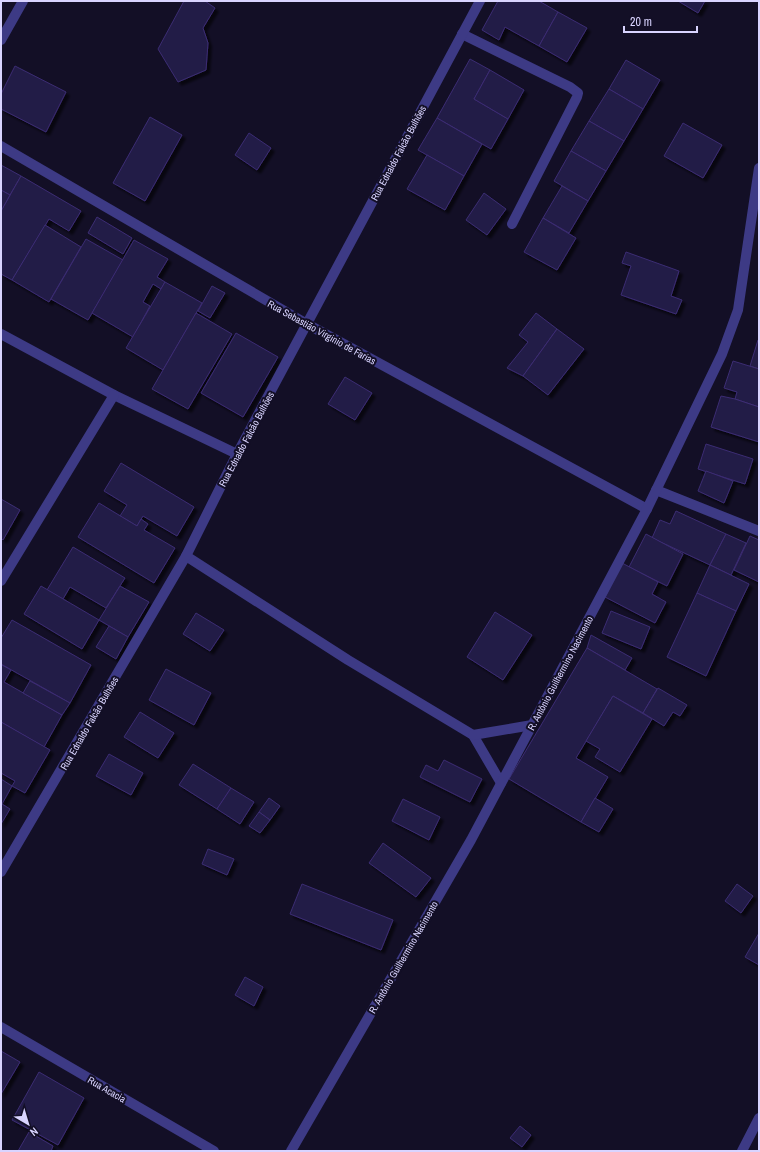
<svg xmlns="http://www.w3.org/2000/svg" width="760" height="1152" viewBox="0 0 760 1152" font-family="'Archivo Narrow',sans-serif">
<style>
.building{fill:#241b47;stroke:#3b2d73;filter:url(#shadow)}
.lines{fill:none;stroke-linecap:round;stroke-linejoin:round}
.lane{stroke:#3d3a85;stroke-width:10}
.street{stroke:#3d3a85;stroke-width:10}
.labels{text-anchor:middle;stroke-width:4;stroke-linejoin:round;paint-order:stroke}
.street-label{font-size:10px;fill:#d9d4ff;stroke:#130f26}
</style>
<defs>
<filter id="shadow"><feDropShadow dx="3.5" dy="3.5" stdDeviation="1" flood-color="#0009"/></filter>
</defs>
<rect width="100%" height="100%" fill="#130f26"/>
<g class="building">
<path d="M184 1H205L215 8 203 28 208 43 206 70 178 82 158 49Z"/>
<path d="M498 1H539L558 12 539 46 505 27 499 40 482 30Z"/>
<path d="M678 1H705L698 13Z"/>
<path d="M558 12 587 28 567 62 539 46Z"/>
<path d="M470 59 490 70 474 99 508 119 491 149 437 118Z"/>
<path d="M626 60 660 80 643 109 609 89Z"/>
<path d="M15 66 66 92 46 132 1 109V94Z"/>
<path d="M490 70 524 90 508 119 474 99Z"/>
<path d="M609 89 643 109 624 141 589 121Z"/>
<path d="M150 117 182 135 145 201 113 183Z"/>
<path d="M437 118 482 144 464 176 418 150Z"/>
<path d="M589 121 624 141 606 171 571 151Z"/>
<path d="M683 123 722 145 703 178 664 156Z"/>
<path d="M249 133 271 148 257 170 235 155Z"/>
<path d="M571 151 606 171 588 201 554 181Z"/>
<path d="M427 155 464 176 445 210 407 189Z"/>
<path d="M1 165 21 176 10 195 1 190Z"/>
<path d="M21 176 81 211 69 231 49 219 12 280 1 274V211Z"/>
<path d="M562 186 588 201 569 233 543 218Z"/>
<path d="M1 190 10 195 1 211Z"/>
<path d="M484 193 506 209 487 235 466 220Z"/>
<path d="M97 217 132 238 123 254 88 233Z"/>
<path d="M543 218 576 238 557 270 524 252Z"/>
<path d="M45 225 81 247 49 302 12 280Z"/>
<path d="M86 239 123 260 88 320 51 299Z"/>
<path d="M134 240 168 259 157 277 165 282 161 289 153 284 143 302 150 306 133 337 92 313Z"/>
<path d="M626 252 679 271 671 296 682 300 676 314 621 295 631 266 622 263Z"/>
<path d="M165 282 202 303 163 370 126 348Z"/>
<path d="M212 286 225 293 210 318 198 311Z"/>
<path d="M196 313 232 334 188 409 152 389Z"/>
<path d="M536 313 557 329 523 376 507 368 528 342 519 335Z"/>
<path d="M557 329 584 349 548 395 523 376Z"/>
<path d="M236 333 278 357 243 417 201 393Z"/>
<path d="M758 340H759V369L750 366Z"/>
<path d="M733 361 759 369V407L735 399 737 392 724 388Z"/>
<path d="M345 377 372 393 355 420 328 404Z"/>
<path d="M721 396 735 399 759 407V442L711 427Z"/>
<path d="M706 444 753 459 745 484 698 469Z"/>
<path d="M121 463 194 507 177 536 143 516 137 526 120 516 127 505 104 491Z"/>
<path d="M706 471 733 481 724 503 698 491Z"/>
<path d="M1 499 20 510 3 540 1 538Z"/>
<path d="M99 503 137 526 141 519 148 524 144 530 175 548 154 583 78 537Z"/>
<path d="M676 511 726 534 710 565 652 538 660 520 670 524Z"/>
<path d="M646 534 683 554 667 586 629 567Z"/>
<path d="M726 534 746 543 731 575 710 565Z"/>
<path d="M750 536 759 540V582L734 570Z"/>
<path d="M73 547 125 578 106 608 70 587 63 599 47 590Z"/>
<path d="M622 563 658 582 652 594 666 602 655 623 605 597Z"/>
<path d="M710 565 749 584 736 611 697 593Z"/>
<path d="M41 586 99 620 82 649 24 614Z"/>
<path d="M120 586 149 602 128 637 99 620Z"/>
<path d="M697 593 736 611 706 676 667 657Z"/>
<path d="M611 611 650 627 641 649 602 633Z"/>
<path d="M495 612 532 635 503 680 467 657Z"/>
<path d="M196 613 224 630 210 651 183 634Z"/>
<path d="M12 620 91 665 70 703 1 664V638Z"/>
<path d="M109 626 128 637 116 659 96 647Z"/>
<path d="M591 635 632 658 625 670 587 648Z"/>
<path d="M587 648 657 689 643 713 613 696 576 758 608 777 581 822 509 779Z"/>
<path d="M1 665H2L11 670 4 682 62 715 44 747 1 722Z"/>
<path d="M166 669 211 693 194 725 149 700Z"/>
<path d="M30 681 70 703 62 715 23 693Z"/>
<path d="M658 688 687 705 680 716 673 712 664 726 643 713Z"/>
<path d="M613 696 652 719 620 772 595 757 600 749 586 741Z"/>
<path d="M140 712 174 733 158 758 124 737Z"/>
<path d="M1 722 50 750 25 793 12 786 15 781 1 773Z"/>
<path d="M109 754 143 773 131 795 96 776Z"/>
<path d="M444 760 482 779 470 802 420 777 426 765 438 771Z"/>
<path d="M193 764 231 788 217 809 179 785Z"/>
<path d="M1 779 12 786 2 804 10 809 1 824Z"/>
<path d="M231 788 254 802 240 824 217 809Z"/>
<path d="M269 798 280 806 270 820 259 812Z"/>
<path d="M595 798 613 809 599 832 581 822Z"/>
<path d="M403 799 440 817 429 840 392 821Z"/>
<path d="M259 812 270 820 260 833 249 826Z"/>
<path d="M383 843 431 878 416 897 369 863Z"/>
<path d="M208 849 234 859 227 875 202 864Z"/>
<path d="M302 884 393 920 381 950 290 914Z"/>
<path d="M737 884 753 896 741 913 725 901Z"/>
<path d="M759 933V965L745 957Z"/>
<path d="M245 977 263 987 254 1006 235 995Z"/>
<path d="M1 1051 20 1062 1 1094Z"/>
<path d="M39 1072 84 1098 58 1145 12 1120Z"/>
<path d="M520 1126 531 1135 522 1147 510 1138Z"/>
<path d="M29 1132 53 1146 51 1151H18Z"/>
</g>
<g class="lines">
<path class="lane" d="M656 490 759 531"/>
<g class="street">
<path d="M462 34 570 87 578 93 577 97 512 224"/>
<path d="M1 40 23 1"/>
<path d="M1 146 307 324 647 509"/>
<path d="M1 334 114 395 237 454"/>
<path d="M186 556 348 660 473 735 501 783"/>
<path d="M1 581 114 395"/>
<path d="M473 735 532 725"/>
<path d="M1 872 186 556 237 454 480 1"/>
<path d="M1 1027 214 1151"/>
<path d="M291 1151 471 840 647 509 722 354 738 310 759 168"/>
<path d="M742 1151 759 1118"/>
</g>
</g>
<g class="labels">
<g class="street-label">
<text transform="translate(398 153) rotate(-62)" y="4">Rua Ednaldo Falcão Bulhões</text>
<text transform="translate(322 332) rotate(29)" y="4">Rua Sebastião Virginio de Farias</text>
<text transform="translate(246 439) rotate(-62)" y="4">Rua Ednaldo Falcão Bulhões</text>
<text transform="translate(560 673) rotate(-62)" y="4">R. Antônio Guilhermino Nacimento</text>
<text transform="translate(89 723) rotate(-60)" y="4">Rua Ednaldo Falcão Bulhões</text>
<text transform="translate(403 957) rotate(-60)" y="4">R. Antônio Guilhermino Nacimento</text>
<text transform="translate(107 1089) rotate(30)" y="4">Rua Acacia</text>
</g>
</g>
<rect width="760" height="1152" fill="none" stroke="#d9d4ff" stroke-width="4"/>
<g transform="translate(28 1124) rotate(142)" stroke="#130f26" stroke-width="3" paint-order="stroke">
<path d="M0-3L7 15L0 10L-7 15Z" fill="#d9d4ff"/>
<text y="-6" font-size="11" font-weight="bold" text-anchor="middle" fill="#d9d4ff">N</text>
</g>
<path d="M624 26v6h73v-6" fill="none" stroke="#d9d4ff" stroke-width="2"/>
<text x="630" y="26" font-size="12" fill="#d9d4ff" stroke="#130f26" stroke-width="3" paint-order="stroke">20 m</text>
</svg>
